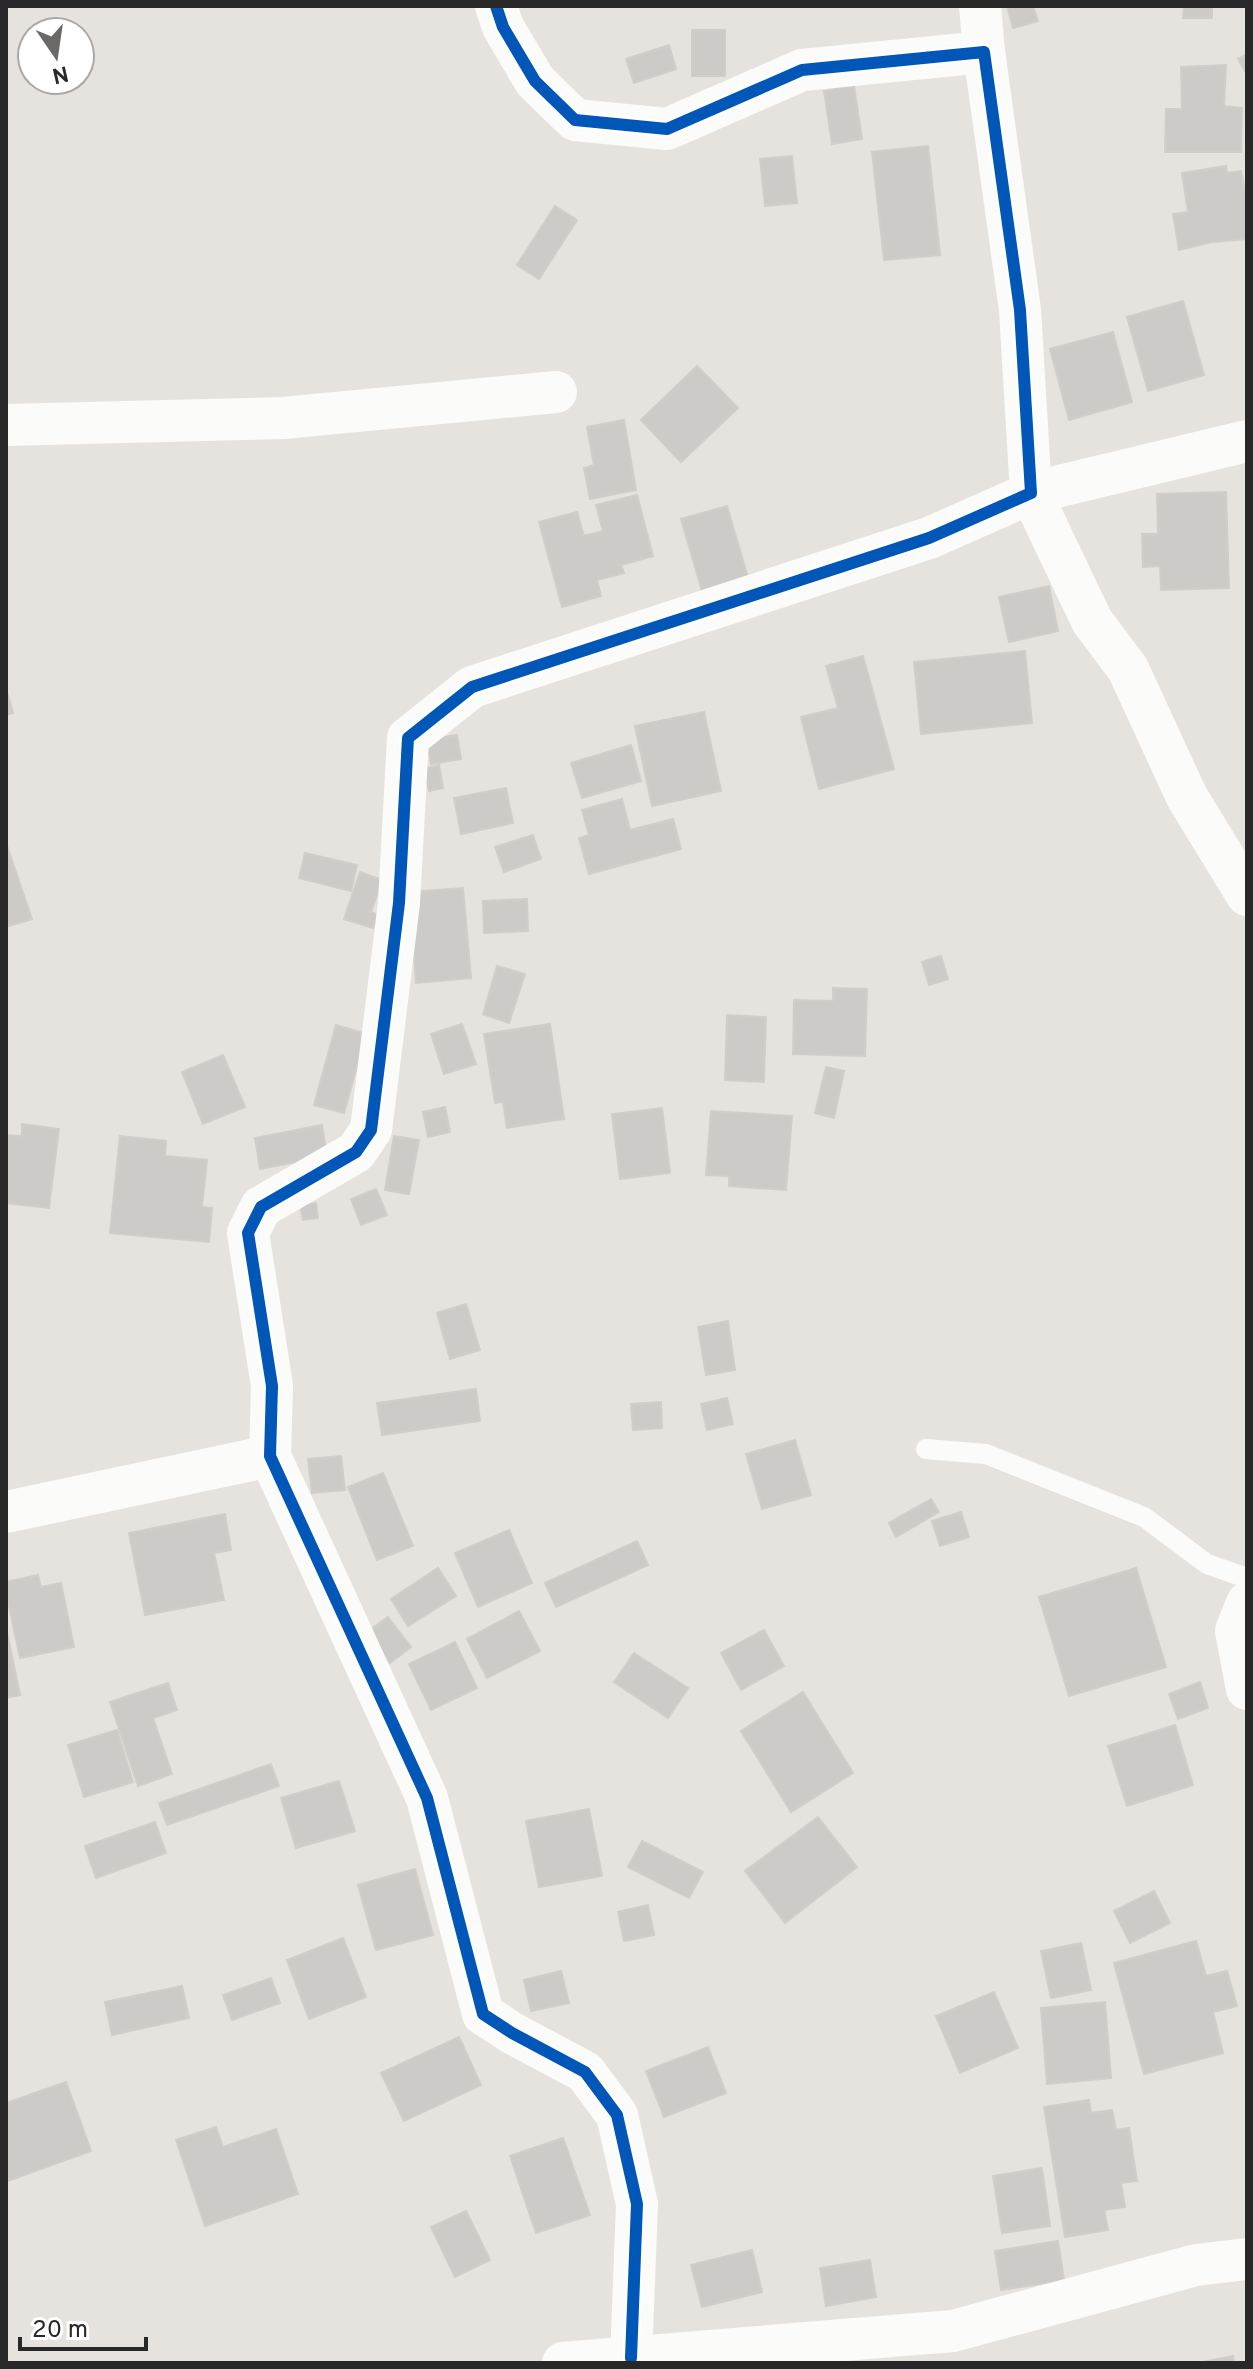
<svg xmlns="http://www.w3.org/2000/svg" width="1253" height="2369" viewBox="0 0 1253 2369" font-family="Overpass,sans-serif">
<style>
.building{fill:#cdcbc7;stroke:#d1ceca;stroke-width:2}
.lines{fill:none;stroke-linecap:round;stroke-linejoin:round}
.service{stroke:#fbfbfa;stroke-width:20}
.minor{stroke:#fbfbfa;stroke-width:42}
.cycleway-casing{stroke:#fff;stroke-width:17}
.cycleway{stroke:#0057b8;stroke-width:12}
</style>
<rect width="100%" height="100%" fill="#e6e3de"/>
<g class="building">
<path d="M1007 6H1033L1038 21 1013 28Z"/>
<path d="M1184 6H1212V18H1183Z"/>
<rect x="692" y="30" width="33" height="46"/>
<path d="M669 45 676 69 634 83 626 59Z"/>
<path d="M1247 54V75L1238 59Z"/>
<path d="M1226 65 1224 106 1242 108 1241 152H1165L1166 109H1182L1181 67Z"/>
<path d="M854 86 862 139 832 144 824 91Z"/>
<path d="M928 146 940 255 884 260 872 152Z"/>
<path d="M792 156 797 203 765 206 760 159Z"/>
<path d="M1226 166 1227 173 1241 171 1247 200V239L1212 242 1179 250 1173 214 1188 212 1182 173Z"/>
<path d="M555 206 577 220 539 279 517 265Z"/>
<path d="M1183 301 1204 375 1148 391 1127 317Z"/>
<path d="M1113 332 1132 402 1069 420 1050 349Z"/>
<path d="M697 366 738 408 681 462 641 420Z"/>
<path d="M624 420 636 490 590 499 584 468 594 465 587 427Z"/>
<path d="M1226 492 1229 588 1161 590 1160 566 1143 567 1142 534H1158L1157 494Z"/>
<path d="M637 495 653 556 621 565 624 573 597 580 601 596 562 607 539 522 577 512 584 536 603 531 596 505Z"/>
<path d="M727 506 748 578 702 591 681 519Z"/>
<path d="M1049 586 1058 631 1009 642 999 597Z"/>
<path d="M1025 651 1032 723 921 734 914 662Z"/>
<path d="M863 656 894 769 819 789 801 717 838 708 826 666Z"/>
<path d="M6 688 13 713 6 715Z"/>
<path d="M704 712 721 791 652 806 635 726Z"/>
<path d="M457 735 461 759 431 764 427 740Z"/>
<path d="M631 745 641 781 582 798 571 763Z"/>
<path d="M439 765 443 788 429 791 424 769Z"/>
<path d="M506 788 513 823 461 834 454 798Z"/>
<path d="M622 799 630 830 673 819 681 849 589 874 579 838 589 835 582 810Z"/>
<path d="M533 835 541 859 504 872 495 847Z"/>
<path d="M6 843 32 919 6 927Z"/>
<path d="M305 853 357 865 351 891 299 878Z"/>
<path d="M360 872 382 880 371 912 378 915 373 928 344 919Z"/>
<path d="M463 888 471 978 416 983 409 892Z"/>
<path d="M527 899 528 931 484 933 483 901Z"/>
<path d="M941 956 948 979 929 985 922 962Z"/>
<path d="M497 966 525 974 509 1023 483 1014Z"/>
<path d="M833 988 867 989 865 1056 793 1054 794 1000 833 1001Z"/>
<path d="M727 1015 766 1017 764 1082 725 1080Z"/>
<path d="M462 1024 476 1064 444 1074 431 1034Z"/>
<path d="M550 1024 564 1119 507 1128 503 1102 495 1103 484 1034Z"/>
<path d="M336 1025 366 1034 344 1113 314 1105Z"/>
<path d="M223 1055 245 1107 203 1124 182 1072Z"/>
<path d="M826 1067 844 1071 834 1118 815 1113Z"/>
<path d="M445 1107 450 1132 428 1137 423 1112Z"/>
<path d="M662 1108 670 1173 620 1179 612 1114Z"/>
<path d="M711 1111 792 1116 786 1190 729 1186V1176L706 1175Z"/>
<path d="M22 1124 59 1129 49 1208 6 1203V1135L22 1136Z"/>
<path d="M322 1125 327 1156 260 1169 255 1138Z"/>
<path d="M120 1136 166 1141 165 1156 207 1160 202 1207 212 1208 209 1242 110 1233Z"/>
<path d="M394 1136 419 1140 409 1194 385 1190Z"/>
<path d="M376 1189 387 1215 361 1225 351 1199Z"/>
<path d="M316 1203 318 1218 303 1220 300 1205Z"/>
<path d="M466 1304 480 1350 450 1359 437 1313Z"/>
<path d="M728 1321 735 1370 706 1375 698 1327Z"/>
<path d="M476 1389 480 1421 382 1435 377 1403Z"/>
<path d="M727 1398 733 1424 707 1430 701 1404Z"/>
<path d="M661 1402 662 1428 633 1430 631 1404Z"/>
<path d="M795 1440 811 1495 762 1509 746 1454Z"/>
<path d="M341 1456 345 1490 312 1493 308 1459Z"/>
<path d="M383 1473 413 1546 377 1560 348 1487Z"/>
<path d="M931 1499 939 1512 896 1537 889 1523Z"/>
<path d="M961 1512 969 1537 940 1546 932 1521Z"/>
<path d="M225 1514 231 1550 214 1553 224 1600 145 1615 129 1533Z"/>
<path d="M509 1530 532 1583 478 1607 455 1553Z"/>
<path d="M637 1541 648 1565 556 1607 545 1583Z"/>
<path d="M438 1568 456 1596 408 1626 391 1599Z"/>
<path d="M1136 1568 1166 1667 1069 1696 1039 1597Z"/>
<path d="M38 1575 41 1587 61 1583 74 1647 20 1658 6 1592V1582Z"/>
<path d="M519 1611 540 1651 487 1678 467 1639Z"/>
<path d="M388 1617 411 1647 390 1663 366 1633Z"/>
<path d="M6 1627 20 1695 6 1698Z"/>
<path d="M764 1630 784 1666 741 1690 721 1653Z"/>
<path d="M455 1642 477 1688 431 1710 409 1664Z"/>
<path d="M634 1653 688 1688 668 1718 614 1682Z"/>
<path d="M1200 1682 1208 1708 1178 1719 1169 1694Z"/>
<path d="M168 1683 177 1710 153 1718 172 1774 138 1786 110 1702Z"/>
<path d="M803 1692 853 1773 791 1812 741 1731Z"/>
<path d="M1175 1725 1193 1785 1127 1806 1108 1746Z"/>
<path d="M117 1730 133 1782 84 1797 68 1745Z"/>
<path d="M271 1764 279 1786 167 1825 159 1803Z"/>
<path d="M339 1781 355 1831 296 1848 281 1798Z"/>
<path d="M589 1809 602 1876 539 1887 526 1821Z"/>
<path d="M818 1817 857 1867 785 1923 745 1871Z"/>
<path d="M155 1822 166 1853 96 1878 85 1846Z"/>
<path d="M642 1841 703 1872 689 1898 628 1867Z"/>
<path d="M415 1869 433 1935 376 1950 358 1885Z"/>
<path d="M1154 1891 1170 1923 1130 1943 1114 1911Z"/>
<path d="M648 1905 654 1935 624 1941 618 1912Z"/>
<path d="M343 1938 366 1997 309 2019 287 1960Z"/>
<path d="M1196 1941 1206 1976 1227 1971 1237 2006 1213 2012 1223 2053 1144 2074 1114 1963Z"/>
<path d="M1081 1943 1091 1990 1051 1998 1041 1951Z"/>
<path d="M561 1971 569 2003 531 2011 524 1980Z"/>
<path d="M271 1978 280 2003 232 2020 223 1995Z"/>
<path d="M182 1986 189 2018 112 2035 105 2002Z"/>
<path d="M994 1992 1018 2048 960 2073 936 2016Z"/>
<path d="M1105 2002 1111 2078 1047 2084 1041 2008Z"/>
<path d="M459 2037 481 2085 404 2121 381 2073Z"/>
<path d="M708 2047 726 2093 664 2117 646 2071Z"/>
<path d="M66 2082 91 2151 8 2181 6 2174V2103Z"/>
<path d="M1089 2100 1091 2113 1112 2110 1116 2130 1129 2128 1137 2181 1121 2183 1125 2207 1104 2210 1108 2230 1065 2237 1044 2107Z"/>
<path d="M216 2127 223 2147 276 2129 298 2194 205 2226 176 2140Z"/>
<path d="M563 2138 590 2215 536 2233 510 2156Z"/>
<path d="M1042 2168 1050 2226 1002 2233 993 2176Z"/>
<path d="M466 2211 490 2260 455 2277 431 2227Z"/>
<path d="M1058 2241 1064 2280 1001 2290 995 2251Z"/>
<path d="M752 2250 762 2292 702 2307 691 2265Z"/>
<path d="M870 2260 876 2297 826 2306 820 2268Z"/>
<path d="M1233 2356 1234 2363H1198Z"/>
</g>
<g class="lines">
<path class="service" d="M926 1449 986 1454 1144 1517 1207 1564 1247 1578"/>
<g class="minor">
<path d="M496 6 503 27 535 81 575 120 667 129 802 70 984 52 1020 310 1031 493 929 538 472 687 408 738 399 903 371 1130 356 1152 261 1207 248 1233 272 1386 270 1456 427 1798 483 2014 512 2033 585 2072 617 2115 637 2204 631 2358"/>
<path d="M980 6 984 52"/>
<path d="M6 425 283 418 556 392"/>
<path d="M1247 441 1031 493 1092 621 1128 669 1187 797 1247 895"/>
<path d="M6 1512 270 1456"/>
<path d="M1247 1603 1236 1631 1247 1689"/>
<path d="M563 2363 953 2331 1196 2265 1247 2259"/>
</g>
<g class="cycleway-casing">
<path id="cycleway" d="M496 6 503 27 535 81 575 120 667 129 802 70 984 52 1020 310 1031 493 929 538 472 687 408 738 399 903 371 1130 356 1152 261 1207 248 1233 272 1386 270 1456 427 1798 483 2014 512 2033 585 2072 617 2115 637 2204 631 2358"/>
</g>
<use href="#cycleway" class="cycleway"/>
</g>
<rect width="1253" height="2369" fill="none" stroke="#282828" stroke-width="16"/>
<g transform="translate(56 56) rotate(167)"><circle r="38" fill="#ffffff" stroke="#a9a9a9" stroke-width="2"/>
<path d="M0-6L14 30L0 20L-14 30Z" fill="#6a6968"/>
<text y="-12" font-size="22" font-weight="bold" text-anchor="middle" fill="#282828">N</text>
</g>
<path d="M20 2337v12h126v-12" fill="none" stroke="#282828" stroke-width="4"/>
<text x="32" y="2337" font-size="24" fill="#282828" stroke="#ffffff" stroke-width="6" paint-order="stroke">20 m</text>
</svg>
